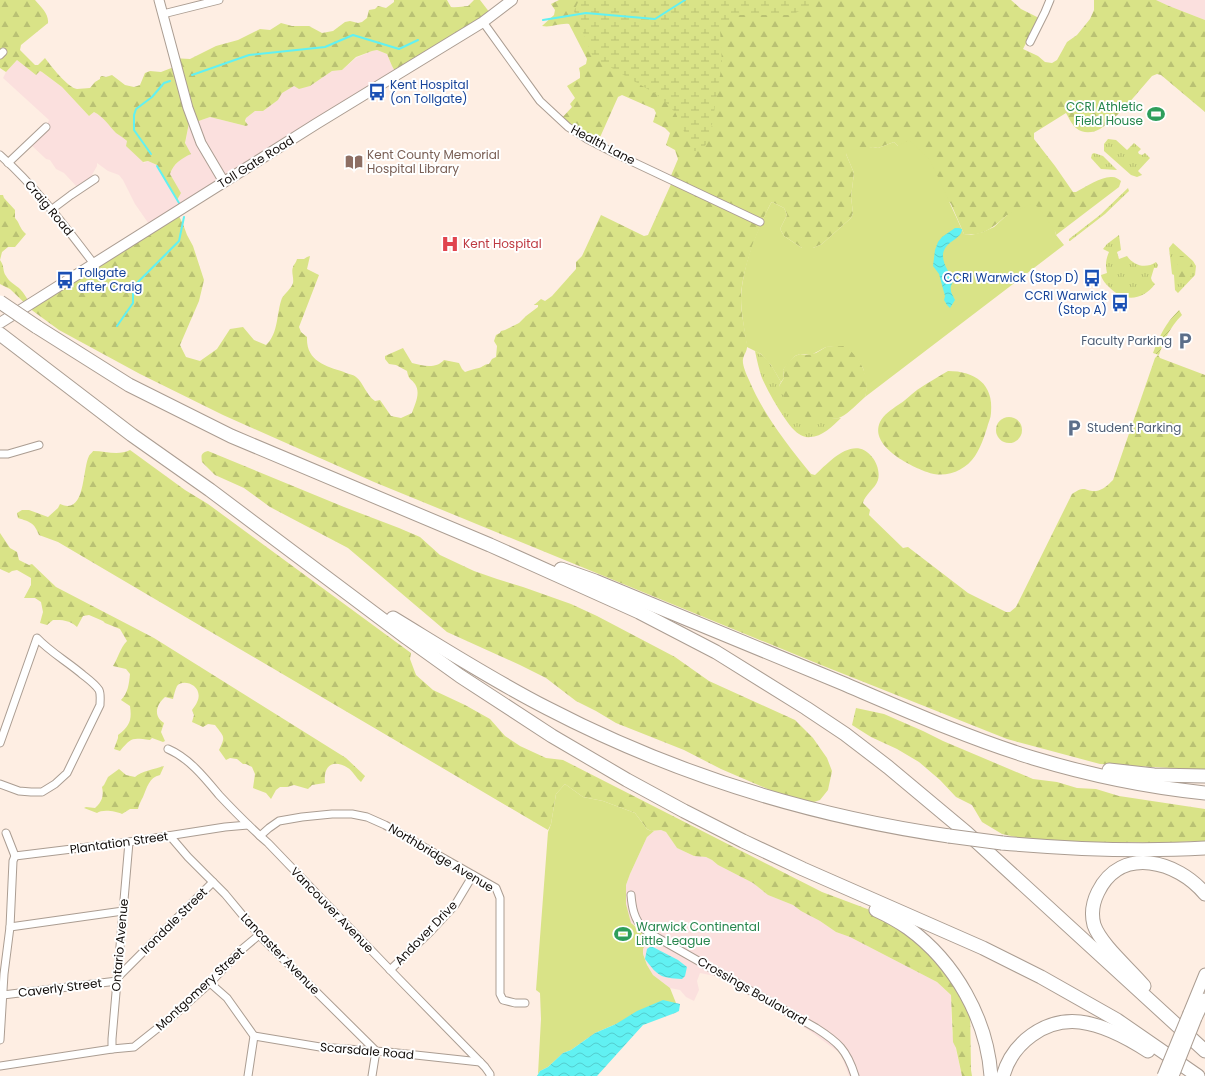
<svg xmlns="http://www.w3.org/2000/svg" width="1205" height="1076" viewBox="0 0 1205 1076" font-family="Poppins,sans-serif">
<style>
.commercial{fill:#fbe0de}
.grass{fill:url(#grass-tufts)}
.forest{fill:url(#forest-firs)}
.wetland{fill:url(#wetland-marsh)}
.park{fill:#d9e387}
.garden{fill:url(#garden-furrows)}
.water{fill:url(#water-waves)}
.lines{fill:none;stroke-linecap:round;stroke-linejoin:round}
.stream{stroke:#61f1f2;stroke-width:2}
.minor-casing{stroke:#ab9d92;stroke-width:9}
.tertiary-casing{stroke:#ab9d92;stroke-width:11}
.secondary-casing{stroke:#ab9d92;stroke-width:12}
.primary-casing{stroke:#ab9d92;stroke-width:13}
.motorway-casing{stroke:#ab9d92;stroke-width:15}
.minor{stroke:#fff;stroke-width:7}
.tertiary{stroke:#fff;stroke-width:9}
.secondary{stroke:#fff;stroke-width:10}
.primary{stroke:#fff;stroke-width:11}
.motorway{stroke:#fff;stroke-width:13}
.primary-bridge-casing{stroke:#ab9d92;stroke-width:13;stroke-linecap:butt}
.motorway-bridge-casing{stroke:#ab9d92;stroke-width:15;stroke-linecap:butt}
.primary-bridge{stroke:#fff;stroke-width:11}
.motorway-bridge{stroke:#fff;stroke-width:13}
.labels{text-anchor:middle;stroke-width:4;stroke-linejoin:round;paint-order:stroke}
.transit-label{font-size:12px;fill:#164399;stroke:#fff;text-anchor:start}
.leisure-label{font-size:12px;fill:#27864d;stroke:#fff;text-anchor:end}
.street-label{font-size:12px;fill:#100b08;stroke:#fff}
.education-label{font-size:12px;fill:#785e54;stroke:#fff;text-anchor:start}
.health-label{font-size:12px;fill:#be3a42;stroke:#fff;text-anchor:start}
.service-label{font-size:12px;fill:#4e5e75;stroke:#fff;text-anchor:end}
</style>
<defs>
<pattern id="grass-tufts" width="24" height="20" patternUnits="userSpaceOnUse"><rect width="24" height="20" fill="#d9e387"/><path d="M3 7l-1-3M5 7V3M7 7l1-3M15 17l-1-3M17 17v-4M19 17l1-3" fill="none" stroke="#b9c173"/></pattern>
<pattern id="forest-firs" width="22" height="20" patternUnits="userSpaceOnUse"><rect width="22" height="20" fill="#d9e387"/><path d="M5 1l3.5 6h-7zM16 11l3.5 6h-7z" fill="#b9c173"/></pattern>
<pattern id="wetland-marsh" width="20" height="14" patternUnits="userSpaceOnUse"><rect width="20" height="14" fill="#d9e387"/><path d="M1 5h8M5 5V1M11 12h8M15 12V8" fill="none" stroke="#b9c173"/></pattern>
<pattern id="garden-furrows" width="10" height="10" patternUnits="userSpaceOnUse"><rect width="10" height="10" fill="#d9e387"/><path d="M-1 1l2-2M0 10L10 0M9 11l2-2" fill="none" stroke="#b9c173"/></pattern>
<pattern id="water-waves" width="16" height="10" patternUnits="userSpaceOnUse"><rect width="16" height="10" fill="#61f1f2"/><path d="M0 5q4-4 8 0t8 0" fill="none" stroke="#53cdce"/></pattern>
</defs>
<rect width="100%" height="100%" fill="#feeee3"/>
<g class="commercial">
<path d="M1156 0H1205V20L1169 6Z"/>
<path d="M377 50 387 54 392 66 396 73 151 227 135 204 123 180 119 175 108 171 97 163V166L88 182 78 188 64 173 56 169 50 160 46 159 29 143 46 127 49 120 3 78 6 72 17 60 36 75 40 71 42 72 62 87 89 116 94 112 101 116 116 132 125 139 144 163 148 161 157 165 167 183 180 193 170 174 172 168 183 157 190 117 193 123 210 117 246 126V118L255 111H263L278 100 281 93 294 86H310L332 71 342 70 356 58 372 51Z"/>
<path d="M661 830 666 832 677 848 694 856 706 857 712 860 718 865 753 883 768 895 793 905 801 911 820 921 836 932 850 937 937 982 951 995 952 1032 962 1076H849L841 1054 810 1031 715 976 700 973 697 981 699 990 694 1001 686 997 680 990 670 988 653 975 648 967 643 954 642 932 628 920 625 905 626 885 630 874 647 837 654 831Z"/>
</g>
<g class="grass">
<path d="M1108 139 1116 140 1127 150 1134 143 1141 149 1138 152 1139 154 1142 155 1145 153 1150 158 1138 171 1142 175 1137 177 1131 175 1104 151V144Z"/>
<path d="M1094 153 1103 156 1117 170 1101 169 1091 158 1092 154Z"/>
<path d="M1128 188 1129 191 1105 214 1070 241H1069V239L1100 215Z"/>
<path d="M1119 235 1121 250 1117 252 1119 259 1127 256C1134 266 1146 269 1156 262L1158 265 1157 268H1154L1151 278 1152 281 1155 284C1143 300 1125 303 1110 288 1106 284 1102 280 1101 275L1107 273C1105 265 1106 259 1109 252L1103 249 1107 244Z"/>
<path d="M1173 243 1193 261 1196 266 1195 275 1178 293 1175 290 1174 275 1172 274 1169 248Z"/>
<path d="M755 351C768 356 774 370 781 382L779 386 823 419 841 418C833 426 822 437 810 437 807 438 802 436 799 434 788 428 767 390 762 378 759 370 757 360 755 351Z"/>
</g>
<g class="forest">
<path d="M0 0H35C41 7 49 14 48 23L21 45 20 50 35 65H38L45 58C50 65 68 88 77 89 81 89 86 88 90 88L95 82 100 79V77L102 76 106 77 112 75 125 85 134 87 140 85 145 73 150 71 161 72 174 67 172 58 190 59 216 46 238 40 260 29 270 30 281 23 292 26H309L322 33 333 31 345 22 350 21 358 23 362 22 367 18 369 10 375 9 378 6 386 8 394 2V0H447L451 7C458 8 462 6 468 6L474 0H480L490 13 396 73 392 66 387 54 377 50 372 51 356 57 342 70 332 71 310 86 299 89 294 86 282 93 278 100 263 111H255L246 118 245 121 248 125 246 126 210 117 193 123 190 118 185 143 191 154C182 158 173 164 170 174L181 193 177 200 167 183 157 165 148 161 143 162 126 146 127 141C124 138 120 136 116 133 109 126 104 117 94 112L89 116 62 87 42 72 40 71 36 75 17 60 6 72 0 68Z"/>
<path d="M559 0H642L696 89 731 0H1011L1021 9 1039 18 1023 49 1038 56 1045 62 1052 63 1057 60 1067 42 1077 35 1090 19 1094 10V0H1156L1169 6 1205 20V112L1161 75 1157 74 1152 76C1136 94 1120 116 1100 129 1093 133 1083 134 1076 128 1072 125 1069 118 1066 113L1034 133V139L1055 166 1073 192H1076C1085 187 1102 176 1112 177 1116 177 1118 179 1121 181L1119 187 1056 235 1055 231 1007 215C994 227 982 237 964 234L951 204 898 146 894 142 878 148 873 147 846 154 854 173 851 197 853 213 851 218 822 244 813 248H802L784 236 780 229 787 215 784 208 772 202 771 203C758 228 741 271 741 299 741 315 745 329 747 344 748 350 744 354 743 359 742 364 746 374 749 380 763 414 787 444 811 474L815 475C829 462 854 434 872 457 877 463 880 472 878 480 875 489 865 494 863 503L870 510 869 515 903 548 908 547 968 593 1006 612H1010L1016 607 1072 494C1086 484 1085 492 1096 491 1103 490 1108 485 1113 480L1155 358 1158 355 1160 358 1205 375V770L1100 764 1007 739 821 665 374 482 223 415 140 374 59 330 33 311 10 289 0 284V195H3L4 198 15 210V218C20 223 19 228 26 234L15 247H8L2 252 0 260C5 267 2 270 6 276 9 282 16 285 20 289 24 293 27 299 30 303L178 214 183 224 187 235 193 246 204 280 199 301 180 345 186 357 200 361 217 349 230 329 243 327 254 340 266 345C279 333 276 314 282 298 285 293 291 289 293 283 294 278 291 272 293 267 294 264 296 263 297 259H304L307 257 310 256 307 269 319 275 299 327 301 332 307 337C306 361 325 366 344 372 347 374 353 374 356 377 363 382 366 395 375 401L380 400 391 416 401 418 412 413C415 404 421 393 415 384 411 378 409 381 407 371L396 365 389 364 385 359V356L403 348 412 363C423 366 436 369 444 360L459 363 462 369 465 372C470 370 474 369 479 368 483 367 484 364 489 364L492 359 496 357 497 346 494 341 496 335 500 333 501 331 505 330 519 323 526 316 538 307V305H534L541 299 545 301 552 296 576 269V262L582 256 601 215 644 236 648 235 672 182 670 178 678 159 675 150 666 145 670 133 665 128 653 122 656 113 654 109 622 95 618 97 597 144 561 119 572 107 570 104 575 98 567 86 580 78V73L579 68 586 64 587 59 569 24C559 23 551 28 542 26L554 15 555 10 551 4Z"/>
<path d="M1180 256H1183C1186 258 1189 261 1191 263 1197 271 1189 280 1182 283L1179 281 1177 261Z"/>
<path d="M834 346C837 346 841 345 844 346 858 351 867 373 867 387 867 390 866 393 865 397 859 402 849 413 841 417 837 419 830 419 826 419 801 421 787 409 779 386L784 378 783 370 787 363 795 356 800 354 806 355 816 353 826 347Z"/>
<path d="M948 371C975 371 994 384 991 413 991 418 988 423 987 428 984 437 981 447 975 456 965 471 945 479 927 472 910 466 869 446 880 422 884 414 891 410 898 405 905 401 910 395 917 390 927 383 938 377 948 371Z"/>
<circle cx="1009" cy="430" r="13"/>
<path d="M130 450 185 490 208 504 411 653 410 659 416 675 433 690 465 705 490 719 505 736 520 746 546 758 563 760 822 892 878 913 927 946 970 1005 971 1070 972 1076H962L956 1048 953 1042 951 995 937 982 850 937 836 932 820 921 801 911 793 905 768 895 753 883 718 865 712 860 706 857 694 856 677 848 666 832 661 830 651 831 647 829 635 813 603 801 583 797 565 784 556 794 551 824 548 830 58 542 39 535C34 522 30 522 18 518L17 513 22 510H29L48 517 58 508 60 504C86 516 82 469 89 456 89 455 93 452 93 451 106 451 118 456 130 450Z"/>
<path d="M208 451 344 507 399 528 420 537 440 555 474 571 497 579 523 587 571 604 597 616 675 657 709 681 795 720 813 738 827 758 832 771 828 790 820 800 811 803 797 798 777 793 721 769 684 750 616 723 596 711 576 701 546 678 520 665 447 632 348 548 270 507 244 488 215 475 202 462C201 455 201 453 208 451Z"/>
<path d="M0 533 10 548 17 552 19 560 29 565 32 564 56 587 154 638 346 758 365 776 361 782C356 778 352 770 348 768 332 758 323 767 325 783L312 785 308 789 294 785 287 787H280L276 790 271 799 266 793 253 788 255 774 252 767 246 764H243L237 759 230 758 226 760 219 750C226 736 224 737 215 725L208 724 203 727 192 722 194 715 192 710C211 688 184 677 177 686 175 690 174 695 173 699L165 697C156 705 153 716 164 723L161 732 165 741 163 742 152 738 150 740C132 738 132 737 120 751L114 749 118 738V735C130 726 132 720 130 706L121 700C128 693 129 684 130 674L126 669 113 666C118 658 120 648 127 641L120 629 105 623 103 621 89 615 83 616 77 627C70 620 62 620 53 620L47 625 40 623 43 612 41 602 35 598H24L31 585V578L17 570 12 571 9 573 0 569Z"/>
<path d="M856 708 884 714 923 731 943 741 1033 779 1057 782 1077 788 1096 789 1119 796 1205 809V841L1152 843 1130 842 1108 844 1029 840 1002 834 982 822 972 805 956 797 940 780 919 762 897 749 871 737 852 725Z"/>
<path d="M164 766 160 775C149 777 147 788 143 797 141 801 139 804 138 809H130L122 814C116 811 102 809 97 813L84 808 86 807 95 808C102 802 104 796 102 787L104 785 108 777 119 769 126 775 135 777C141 771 155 769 164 766Z"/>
</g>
<path class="wetland" d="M579 0H819L792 15H738L720 29 722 63 710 137 702 151H693L675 112 656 94 593 57 574 11Z"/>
<g class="park">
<path d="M909 140 930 160 964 234 971 235 983 232 994 227 1007 215 1031 204 1038 207 1055 231 1056 235 1064 245 865 397 867 387 863 368 857 358 850 350 843 346 826 347 811 355 800 354 795 356 788 363 783 370 784 378 781 382 771 365 761 354 747 347C745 331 741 314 741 297 743 264 756 232 771 203L772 202 784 208 787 215 780 229 784 236 802 248H813L822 244 851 218 853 213 851 197 854 173 846 154 849 150 873 147 878 148 894 142 898 146Z"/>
<path d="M565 784 583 797 603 801 635 813 647 829 651 831H654L647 837 630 874 626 885V904L631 923 642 932V938L646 943 643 949V954L647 965 653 975 670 988 676 1003 616 1024 595 1033 571 1050 563 1053 548 1067 540 1071 538 1074 541 1019 540 993 536 990 548 832 551 824 556 794Z"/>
</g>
<path class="garden" d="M1179 310 1182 315C1170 327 1164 340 1159 355L1153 353C1160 335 1165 324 1179 310Z"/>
<g class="water">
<path d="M955 228H959L962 229C962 240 943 241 943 256 943 266 951 273 953 282 948 289 952 294 955 300L950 308 947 305 944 300 945 296 939 274 933 266 935 250 938 242 942 237Z"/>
<path d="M651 946 678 960 687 967 685 976 682 979C660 978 658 976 645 959L647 949Z"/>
<path d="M663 1000 680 1004 679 1011 675 1013 643 1025 597 1076H537L540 1071 548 1067 563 1053 571 1050 595 1033 616 1024 637 1011Z"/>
</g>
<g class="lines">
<g class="stream">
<path d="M543 20 586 13 655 19 685 0"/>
<path d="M192 75 249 55 325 47 353 35 399 49 418 40"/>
<path d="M151 154 134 130V115L136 109 152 97 164 83 170 81"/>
<path d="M157 166 179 203"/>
<path d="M117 326 133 303V287L179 241 184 217"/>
</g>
<g class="minor-casing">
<g id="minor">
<path d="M163 14 219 0"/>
<path d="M483 22 540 101 568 127 587 139 614 153 760 222"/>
<path d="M1030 42 1045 12 1050 0"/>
<path d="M0 55 3 52"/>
<path d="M0 155C36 187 65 226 94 264"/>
<path d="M8 163 46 127"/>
<path d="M51 210 71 195 95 179"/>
<path d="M0 454H8L39 445"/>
<path d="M0 743 37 638C50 652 68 662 83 675 88 679 95 684 99 690 101 694 100 700 100 705L67 773 55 784 42 792H31L19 791 0 784"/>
<path d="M168 749C189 758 205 778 219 795 235 812 251 828 268 843L397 977 485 1067 490 1074V1076"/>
<path d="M6 833 15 856"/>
<path d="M170 836 188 857 225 894 259 935 376 1051 372 1076"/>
<path d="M260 836 269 828 279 821 302 817 332 814H352L367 817 385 825 496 888 500 898V994L503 1000 515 1003H525"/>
<path d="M15 856 129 842 225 827 248 825"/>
<path d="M631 895C632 907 634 920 644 929 647 932 653 935 658 938L816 1028C838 1042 847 1050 855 1076"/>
<path d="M10 927 123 911"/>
<path d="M390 970 430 932 455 905 473 875"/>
<path d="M118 977 213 882"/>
<path d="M210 983 227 998 254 1036 248 1076"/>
<path d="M3 995 117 981"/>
<path d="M254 1036 320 1047 388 1052 480 1062"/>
<path d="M0 1040 4 974 10 927 13 861 15 856"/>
<path d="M112 1049V1039L129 842"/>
<path d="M0 1066 112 1049 134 1047 173 1016 210 983 240 951 259 935"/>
</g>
</g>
<g class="tertiary-casing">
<path id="tertiary" d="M159 0 188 108 201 143 224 182"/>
</g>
<g class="secondary-casing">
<path id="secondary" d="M0 323 316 124 483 22 512 0"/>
</g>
<g class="primary-casing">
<g id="primary">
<path d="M1189 1013 1205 974"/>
<path d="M1196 1018 1205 999"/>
</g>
</g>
<g class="motorway-casing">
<g id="motorway">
<path d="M37 327 129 385 231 436 490 545 639 612 716 652 806 708 845 734 888 767 967 833 1205 1051"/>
<path d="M0 334 132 435 210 490 407 638 460 676 552 736 627 780 684 811 743 841 803 869 983 948 1041 977 1117 1020 1198 1076"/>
<path d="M561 569 595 581C677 615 759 649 842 683 905 710 968 738 1033 758 1089 775 1147 787 1205 793"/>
<path d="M393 618C444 649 494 681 547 708 672 773 810 816 949 836"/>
<path d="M1109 770 1154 775 1205 776"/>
<path d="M1002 843C1070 849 1137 852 1205 848"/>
<path d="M876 910C887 915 898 921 908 928 955 962 987 1019 991 1076"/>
<path d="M1144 986C1130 969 1101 945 1094 925 1091 914 1093 902 1098 892 1121 845 1178 861 1205 894"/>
<path d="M1003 1076C1012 1043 1045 1018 1080 1022 1104 1025 1128 1038 1148 1051"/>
</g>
</g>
<use href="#minor" class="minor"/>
<use href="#tertiary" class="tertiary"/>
<use href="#secondary" class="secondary"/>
<use href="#primary" class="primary"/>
<use href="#motorway" class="motorway"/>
<g class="primary-bridge-casing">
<g id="primary-bridge">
<path d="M1163 1076 1189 1013"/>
<path d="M1173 1076 1196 1018"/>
</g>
</g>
<g class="motorway-bridge-casing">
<g id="motorway-bridge">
<path d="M0 302 37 327"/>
<path d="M949 836 1002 843"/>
</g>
</g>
<use href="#primary-bridge" class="primary-bridge"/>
<use href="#motorway-bridge" class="motorway-bridge"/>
</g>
<defs>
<g id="bus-bare" transform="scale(1.38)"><path d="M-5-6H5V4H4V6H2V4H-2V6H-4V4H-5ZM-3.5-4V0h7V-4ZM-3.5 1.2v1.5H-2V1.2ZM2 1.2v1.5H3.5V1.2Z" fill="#1a4fb4" stroke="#fff" stroke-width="2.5" paint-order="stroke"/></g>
<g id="stadium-bare" transform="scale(1.38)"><path d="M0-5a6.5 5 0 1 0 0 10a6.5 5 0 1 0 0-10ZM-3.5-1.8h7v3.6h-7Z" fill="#2e9e5b" stroke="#fff" stroke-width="2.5" paint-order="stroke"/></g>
<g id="library-bare" transform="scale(1.38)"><path d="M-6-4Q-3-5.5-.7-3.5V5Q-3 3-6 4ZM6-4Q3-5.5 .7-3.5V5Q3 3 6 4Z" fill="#8d6e63" stroke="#fff" stroke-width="2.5" paint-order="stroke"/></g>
<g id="hospital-bare" transform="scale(1.38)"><path d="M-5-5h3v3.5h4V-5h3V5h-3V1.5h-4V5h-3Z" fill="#e0444e" stroke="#fff" stroke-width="2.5" paint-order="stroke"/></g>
<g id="parking-bare" transform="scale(1.38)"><path d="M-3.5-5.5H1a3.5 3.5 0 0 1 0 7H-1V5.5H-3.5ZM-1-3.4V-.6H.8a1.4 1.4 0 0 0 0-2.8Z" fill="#5c6f8a" stroke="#fff" stroke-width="2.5" paint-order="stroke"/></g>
</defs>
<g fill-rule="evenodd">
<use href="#bus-bare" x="377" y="92"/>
<use href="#stadium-bare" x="1156" y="114"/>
<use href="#library-bare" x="354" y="162"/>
<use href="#hospital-bare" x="450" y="244"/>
<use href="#bus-bare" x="1092" y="278"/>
<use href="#bus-bare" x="65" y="280"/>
<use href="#bus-bare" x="1120" y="303"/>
<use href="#parking-bare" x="1185" y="341"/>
<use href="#parking-bare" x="1074" y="428"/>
<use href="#stadium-bare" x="623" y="934"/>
</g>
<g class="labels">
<g class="transit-label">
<text x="390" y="89">Kent Hospital<tspan x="390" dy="14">(on Tollgate)</tspan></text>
<text x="78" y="277">Tollgate<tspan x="78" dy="14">after Craig</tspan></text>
<text x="1079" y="282" text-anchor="end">CCRI Warwick (Stop D)</text>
<text x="1107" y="300" text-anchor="end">CCRI Warwick<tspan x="1107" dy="14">(Stop A)</tspan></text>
</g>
<g class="leisure-label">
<text x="1143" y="111">CCRI Athletic<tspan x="1143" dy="14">Field House</tspan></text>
<text x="636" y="931" text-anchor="start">Warwick Continental<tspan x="636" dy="14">Little League</tspan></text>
</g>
<g class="street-label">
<text transform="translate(603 145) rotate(28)" y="4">Health Lane</text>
<text transform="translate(256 162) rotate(-32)" y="4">Toll Gate Road</text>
<text transform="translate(49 208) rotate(50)" y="4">Craig Road</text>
<text transform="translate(119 843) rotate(-8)" y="4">Plantation Street</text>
<text transform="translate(441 858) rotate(31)" y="4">Northbridge Avenue</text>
<text transform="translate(332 910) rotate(46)" y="4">Vancouver Avenue</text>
<text transform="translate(174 921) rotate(-45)" y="4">Irondale Street</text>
<text transform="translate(426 933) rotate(-46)" y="4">Andover Drive</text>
<text transform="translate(120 945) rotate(-85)" y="4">Ontario Avenue</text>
<text transform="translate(280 954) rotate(46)" y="4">Lancaster Avenue</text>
<text transform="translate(60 988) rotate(-7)" y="4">Caverly Street</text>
<text transform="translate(200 989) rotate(-43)" y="4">Montgomery Street</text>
<text transform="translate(752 991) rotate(30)" y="4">Crossings Boulavard</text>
<text transform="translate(367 1051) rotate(5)" y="4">Scarsdale Road</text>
</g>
<g class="education-label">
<text x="367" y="159">Kent County Memorial<tspan x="367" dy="14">Hospital Library</tspan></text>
</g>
<g class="health-label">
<text x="463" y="248">Kent Hospital</text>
</g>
<g class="service-label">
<text x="1172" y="345">Faculty Parking</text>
<text x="1087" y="432" text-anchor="start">Student Parking</text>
</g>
</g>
</svg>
